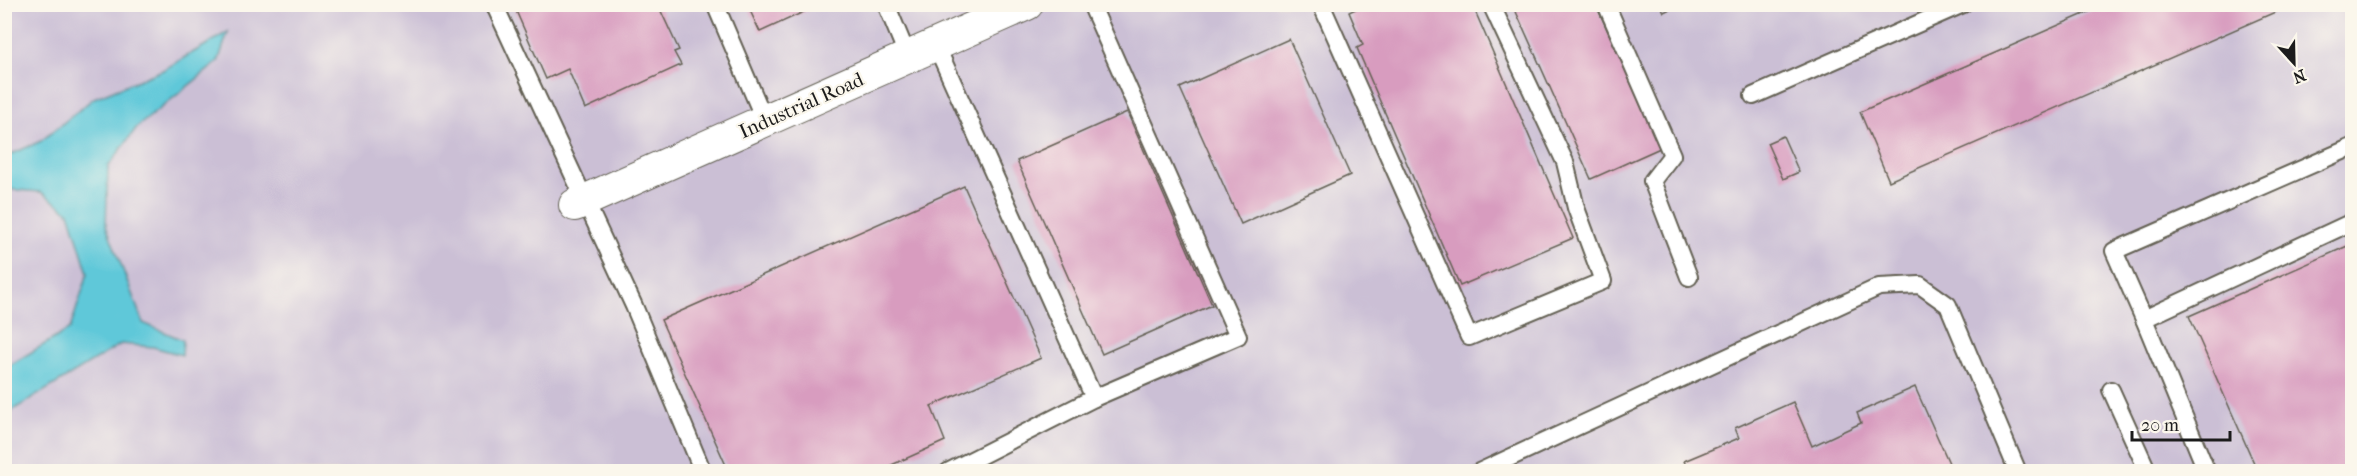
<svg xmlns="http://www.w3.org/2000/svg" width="2357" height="476" viewBox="0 0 2357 476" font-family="'IM FELL French Canon',serif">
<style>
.industrial{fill:#cbbfd5}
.water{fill:#5ec8d9;stroke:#3d727a;stroke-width:1.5}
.building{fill:#d89cbf}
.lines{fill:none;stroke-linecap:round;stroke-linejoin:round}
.service-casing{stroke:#636053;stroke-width:20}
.minor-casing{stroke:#636053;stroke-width:34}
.service{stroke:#fff;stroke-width:16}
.minor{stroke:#fff;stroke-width:32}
.labels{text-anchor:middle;stroke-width:4.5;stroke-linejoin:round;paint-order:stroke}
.street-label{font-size:20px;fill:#1c1c1c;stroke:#fbf7ec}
</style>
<rect width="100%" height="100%" fill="#fbf7ec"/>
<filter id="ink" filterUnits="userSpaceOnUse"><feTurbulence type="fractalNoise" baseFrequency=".0167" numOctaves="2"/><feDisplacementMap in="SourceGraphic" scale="12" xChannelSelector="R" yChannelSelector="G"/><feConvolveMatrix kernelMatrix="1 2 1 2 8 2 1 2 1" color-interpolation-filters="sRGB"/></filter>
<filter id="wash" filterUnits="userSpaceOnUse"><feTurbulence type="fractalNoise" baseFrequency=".008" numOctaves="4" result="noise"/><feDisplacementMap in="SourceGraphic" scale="24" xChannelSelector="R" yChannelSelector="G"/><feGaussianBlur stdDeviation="1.35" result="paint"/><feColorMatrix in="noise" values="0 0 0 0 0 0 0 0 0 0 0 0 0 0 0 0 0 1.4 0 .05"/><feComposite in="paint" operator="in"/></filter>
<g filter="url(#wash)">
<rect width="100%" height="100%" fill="#e7dfb9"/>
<rect class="industrial" x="5" y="5" width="2347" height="466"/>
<path class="water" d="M228 32 218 62 137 127 108 167 106 225 143 323 183 340 182 355 153 347 121 344 5 415V368L70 329 88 273 69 212 41 192 5 189V157L41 141 94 98 163 70Z"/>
<g id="blocks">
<g class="building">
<path d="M513 4H670L660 9 679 50 674 52 681 65 585 109 568 69 546 79Z"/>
<path d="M747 4H816L817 6 760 32Z"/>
<path d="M1366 4H1472L1573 238 1460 286 1357 48 1363 45 1349 12Z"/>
<path d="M1660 4H1680L1664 12Z"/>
<path d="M2107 4H2289V6L1889 181 1860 112Z"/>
<path d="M1513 5H1596L1660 148 1591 179Z"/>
<path d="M1289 39 1350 175 1241 224 1180 88Z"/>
<path d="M1127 112 1212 305 1102 354 1017 161Z"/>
<path d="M1783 136 1799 172 1783 179 1767 143Z"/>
<path d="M964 186 1041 358 931 406 945 441 876 472H729L661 320Z"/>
<path d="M2352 244V472H2258L2189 316Z"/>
<path d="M1915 387 1953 472H1689L1684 461 1739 438 1735 428 1793 402 1812 446 1861 423 1857 413Z"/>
</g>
</g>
</g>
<g filter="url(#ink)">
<use href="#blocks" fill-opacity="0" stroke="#636053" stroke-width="1.5"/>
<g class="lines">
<g class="service-casing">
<g id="service">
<path d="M494 4 634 306 703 472"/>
<path d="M715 4 765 121"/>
<path d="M886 4 908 57"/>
<path d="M1321 4 1469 337 1603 281 1576 208 1565 162 1491 4"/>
<path d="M1606 4 1672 155 1652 181 1689 277"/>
<path d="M936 45 1094 398 1238 336 1091 4"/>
<path d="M1753 96 1963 4"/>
<path d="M2144 319 2114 251 2352 147"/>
<path d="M2111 390 2148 472"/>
<path d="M948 472 1094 398"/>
<path d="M1479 472 1879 287 1920 285 1948 305 2018 472"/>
<path d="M2207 472 2144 319 2352 222"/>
</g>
</g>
<g class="minor-casing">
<path id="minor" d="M575 205 1027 4"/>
</g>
<use href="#service" class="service"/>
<use href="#minor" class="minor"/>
</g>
</g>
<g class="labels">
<g class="street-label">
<text transform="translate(801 105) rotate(-24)" y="7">Industrial Road</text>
</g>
</g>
<rect width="2357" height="476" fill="none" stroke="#fbf7ec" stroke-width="24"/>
<g transform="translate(2294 63) rotate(158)" stroke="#fbf7ec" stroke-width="4.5" paint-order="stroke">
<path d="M0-4.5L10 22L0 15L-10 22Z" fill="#1c1c1c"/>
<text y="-9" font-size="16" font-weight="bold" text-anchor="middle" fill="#1c1c1c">N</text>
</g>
<path d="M2132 431v9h98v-9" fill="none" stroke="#1c1c1c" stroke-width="3"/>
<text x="2141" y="431" font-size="18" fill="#1c1c1c" stroke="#fbf7ec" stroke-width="4.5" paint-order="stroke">20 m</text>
</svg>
